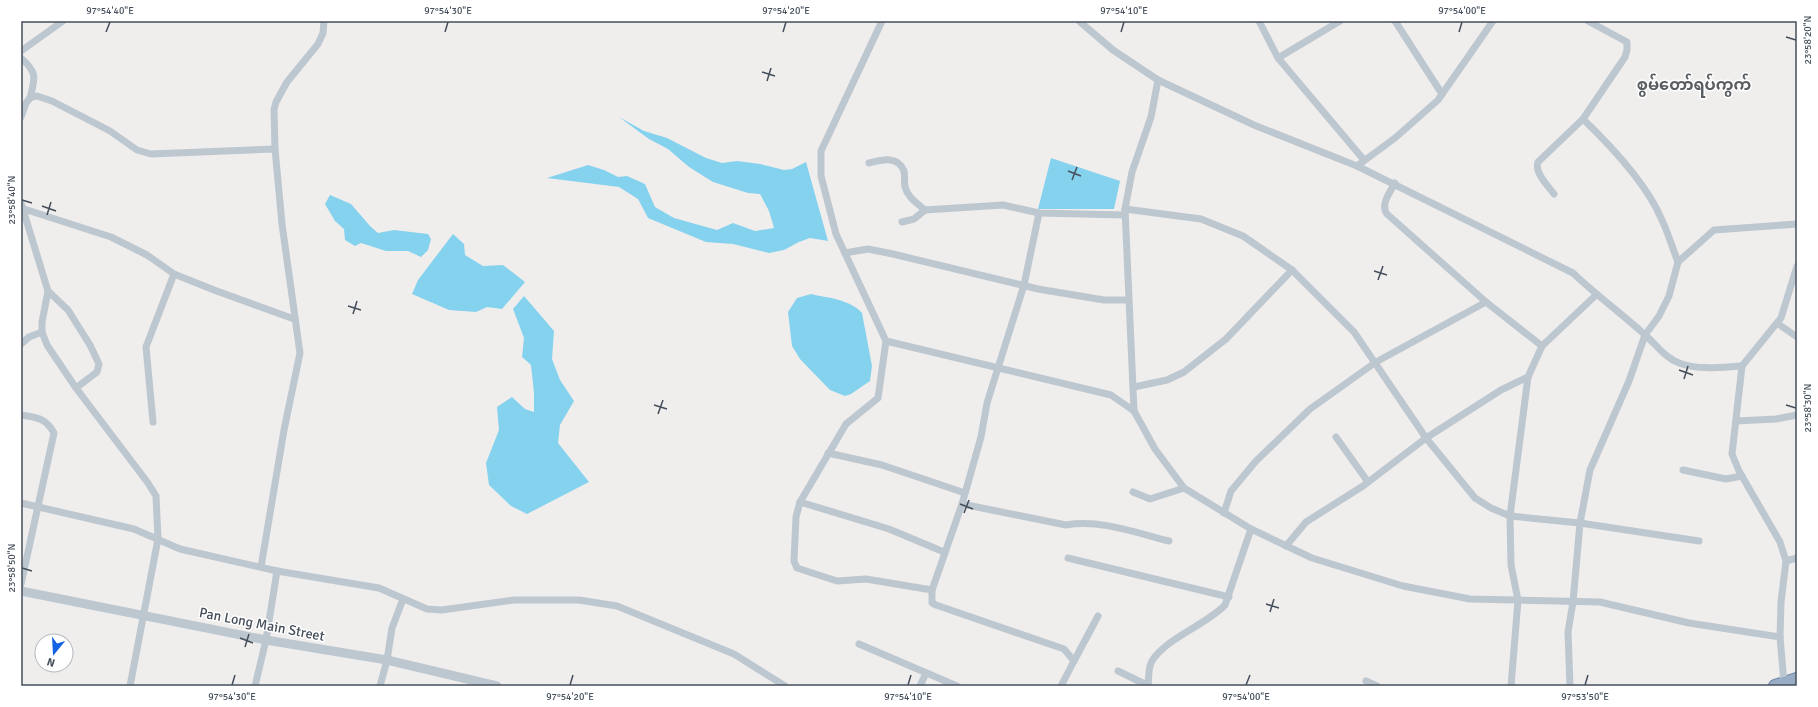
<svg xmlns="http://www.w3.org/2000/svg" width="1818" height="707" viewBox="0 0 1818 707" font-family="Signika,'Noto Sans Myanmar',sans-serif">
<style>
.water{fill:#85d2ee}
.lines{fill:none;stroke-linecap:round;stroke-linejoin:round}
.trunk-casing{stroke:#6f87aa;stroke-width:14}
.minor{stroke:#bdc7d0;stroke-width:7}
.tertiary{stroke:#bdc7d0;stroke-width:9}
.trunk{stroke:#98acc6;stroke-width:12}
.ticks{fill:none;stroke:#454f5b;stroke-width:1.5}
.labels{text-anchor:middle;stroke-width:3;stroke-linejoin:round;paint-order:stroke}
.street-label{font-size:14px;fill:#454f5b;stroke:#fff}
.quarter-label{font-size:16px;font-weight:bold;fill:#5a5d62;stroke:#fff}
.neatline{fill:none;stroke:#454f5b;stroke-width:1.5}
.ticks-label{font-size:10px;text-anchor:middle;fill:#454f5b}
</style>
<rect width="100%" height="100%" fill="#f0eded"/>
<g class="water">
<path d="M619 117 644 131 667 138 706 158 722 163 737 161 760 164 784 170 792 169 806 162 828 241 810 238 799 242 784 250 769 253 733 244 706 242 648 218 638 199 619 187 547 178 588 165 604 170 618 177 627 176 645 184 655 207 674 218 717 230 733 223 755 231 774 228 769 211 760 194 748 193 713 182 689 167 668 149 649 139Z"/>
<path d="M1051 158 1120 181 1114 209H1038Z"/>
<path d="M330 195 351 204 370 226 378 233 394 230 428 234 431 239 428 250 421 257 408 251H386L361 243 355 246 345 240 344 229 335 221 325 204Z"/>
<path d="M453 234 464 244 465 255 483 266 503 265 525 282 502 309 487 307 476 312 449 310 412 294 418 280Z"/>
<path d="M811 294C827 298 850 299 862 313L872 366 870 381 851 394 845 396 830 390 800 359 792 346 788 312 797 298Z"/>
<path d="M524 296 554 331 552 359 560 380 574 401 560 425 558 443 589 482 527 514 511 506 489 485 486 463 499 430 497 407 512 397 525 409 534 412V393L531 365 522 357 524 338 513 309Z"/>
</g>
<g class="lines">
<g class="trunk-casing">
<path id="trunk" d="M1775 686 1797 679"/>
</g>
<g class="minor">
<path d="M882 21 821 151V176L836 234 886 341 878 398 846 424 800 502 796 517 794 561 797 568 837 581 866 579 932 590"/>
<path d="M1079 21 1113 50 1158 80 1254 125 1357 166 1573 273C1596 295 1621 313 1644 334 1657 345 1665 359 1682 364 1701 370 1722 367 1742 366"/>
<path d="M1259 21 1278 58 1364 160"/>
<path d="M1395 21 1442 94"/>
<path d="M21 51 63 21"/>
<path d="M21 58C38 73 35 78 30 98"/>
<path d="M1278 58 1340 21"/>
<path d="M21 117 26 103 30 98 37 96 52 101 110 131 137 150 151 154 275 149"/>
<path d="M1583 119C1610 145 1646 183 1661 218 1668 232 1672 247 1678 262"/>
<path d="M869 163C881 160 898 155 904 171 905 176 904 182 905 187 908 198 917 203 925 210L1003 205 1039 213 1125 215"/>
<path d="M1357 166 1395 138 1438 100 1493 21"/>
<path d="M1395 183C1390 192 1380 205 1387 214L1486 302 1542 346"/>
<path d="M1554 194C1548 186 1534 172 1538 162L1583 119 1625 57 1627 50V42L1588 21"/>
<path d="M21 203 48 291 42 322V332L47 345 76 388 148 483 156 496 158 539 130 686"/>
<path d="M21 208 111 237 147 255 174 274 214 290 294 319"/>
<path d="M1125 209 1201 219 1243 236 1292 270 1354 332 1426 438 1475 498 1491 508 1510 516 1580 523 1699 541"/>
<path d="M1039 213 1024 285 987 403 981 437 962 504 932 590V603L936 605 1064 649 1074 661 1061 686"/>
<path d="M902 222 914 219 925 210"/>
<path d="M845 253 868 249 893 254 1038 289 1104 300H1128"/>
<path d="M48 291 68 310 90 345 99 364 97 372 76 388"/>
<path d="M1777 323 1797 337"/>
<path d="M886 341 1111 395 1134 411 1155 449 1184 488 1251 529 1312 558 1403 586 1470 599 1600 602 1689 623 1780 637"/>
<path d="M21 344 29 337 42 332"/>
<path d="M1134 387 1167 380 1184 372 1226 339 1292 270"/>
<path d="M1134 411 1125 209 1132 172 1151 117 1158 80"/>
<path d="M21 415C37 418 45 417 54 433L21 584"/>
<path d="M1736 421 1776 419 1797 415"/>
<path d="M153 422 146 347 174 274"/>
<path d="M1336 437 1368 482"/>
<path d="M828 453 882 465 965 493"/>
<path d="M1683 470 1726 479 1742 476"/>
<path d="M1133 492 1150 499 1184 488"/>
<path d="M800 502 889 529 944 552"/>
<path d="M21 503 134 529 180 549 277 571 379 588 427 609 442 610 514 600H579L617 606 734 654 785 686"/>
<path d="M962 504 1066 525C1101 519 1136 533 1169 541"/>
<path d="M1224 513 1231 491 1256 461 1310 409 1376 362 1486 302"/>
<path d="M1286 546 1306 522 1363 486 1426 438 1501 390 1528 377"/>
<path d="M1068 558 1229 597"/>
<path d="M1786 561 1797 558"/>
<path d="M261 567 284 430 300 353 282 224 275 149 274 110 276 102 287 82 318 44 323 33 324 21"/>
<path d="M859 644 957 686"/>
<path d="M1074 661 1098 616"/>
<path d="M1118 671 1149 686"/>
<path d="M1366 681 1377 686"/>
<path d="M1784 683 1780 637 1781 602 1786 561 1780 542 1739 471 1732 454 1742 366 1781 318 1797 266"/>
<path d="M1148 685C1149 678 1148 667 1152 661 1166 638 1206 625 1225 605L1251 529"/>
<path d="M255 686 266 640 277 571"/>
<path d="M380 686 387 660 392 628 403 599"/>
<path d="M920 686 926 673"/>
<path d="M1511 686 1518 600 1511 565 1510 516 1528 377 1542 346 1596 295"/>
<path d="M1570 686 1568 632 1573 602 1580 523 1590 470 1629 381 1645 335 1659 316 1669 296 1678 262 1714 230 1797 224"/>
</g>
<path class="tertiary" d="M21 591 266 640 387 660 497 686"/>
<use href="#trunk" class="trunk"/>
</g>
<path class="ticks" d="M106 32 110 22M445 32 448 22M783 32 786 22M1121 32 1124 22M1459 32 1462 22M1786 37 1796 40M762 72 775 76M767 81 771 68M1068 171 1081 176M1072 180 1077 167M22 200 32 203M42 206 56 211M47 215 51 202M1374 271 1387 275M1378 280 1383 266M348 306 361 310M353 314 357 301M1679 370 1693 375M1684 379 1688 366M654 405 667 409M1786 405 1796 408M658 414 663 400M960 504 973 509M964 513 969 500M22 568 32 571M1266 604 1279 608M1270 612 1274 599M240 638 253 643M245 647 249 634M232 685 235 675M570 685 573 675M908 685 911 675M1246 685 1250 675M1585 685 1588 675"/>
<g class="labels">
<g class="street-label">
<text transform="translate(262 624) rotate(11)" y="5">Pan Long Main Street</text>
</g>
<g class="quarter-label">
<text x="1694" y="90">စွမ်တော်ရပ်ကွက်</text>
</g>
</g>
<rect width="1818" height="707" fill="none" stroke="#ffffff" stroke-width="44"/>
<g transform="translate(54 653) rotate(198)"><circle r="19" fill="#ffffff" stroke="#b5b9bd"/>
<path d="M0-3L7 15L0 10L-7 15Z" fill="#1462e3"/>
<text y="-6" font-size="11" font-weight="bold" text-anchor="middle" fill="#454f5b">N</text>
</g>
<rect x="22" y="22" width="1774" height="663" class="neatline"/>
<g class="ticks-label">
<text x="110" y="14">97°54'40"E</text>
<text x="448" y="14">97°54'30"E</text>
<text x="786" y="14">97°54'20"E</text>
<text x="1124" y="14">97°54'10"E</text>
<text x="1462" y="14">97°54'00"E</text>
<text transform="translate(1807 40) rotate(-90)" y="4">23°58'20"N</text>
<text transform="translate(11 200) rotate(-90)" y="4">23°58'40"N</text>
<text transform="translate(1807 408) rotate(-90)" y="4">23°58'30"N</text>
<text transform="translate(11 568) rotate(-90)" y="4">23°58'50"N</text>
<text x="232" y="700">97°54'30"E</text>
<text x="570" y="700">97°54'20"E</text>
<text x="908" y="700">97°54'10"E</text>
<text x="1246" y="700">97°54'00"E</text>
<text x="1585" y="700">97°53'50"E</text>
</g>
</svg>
